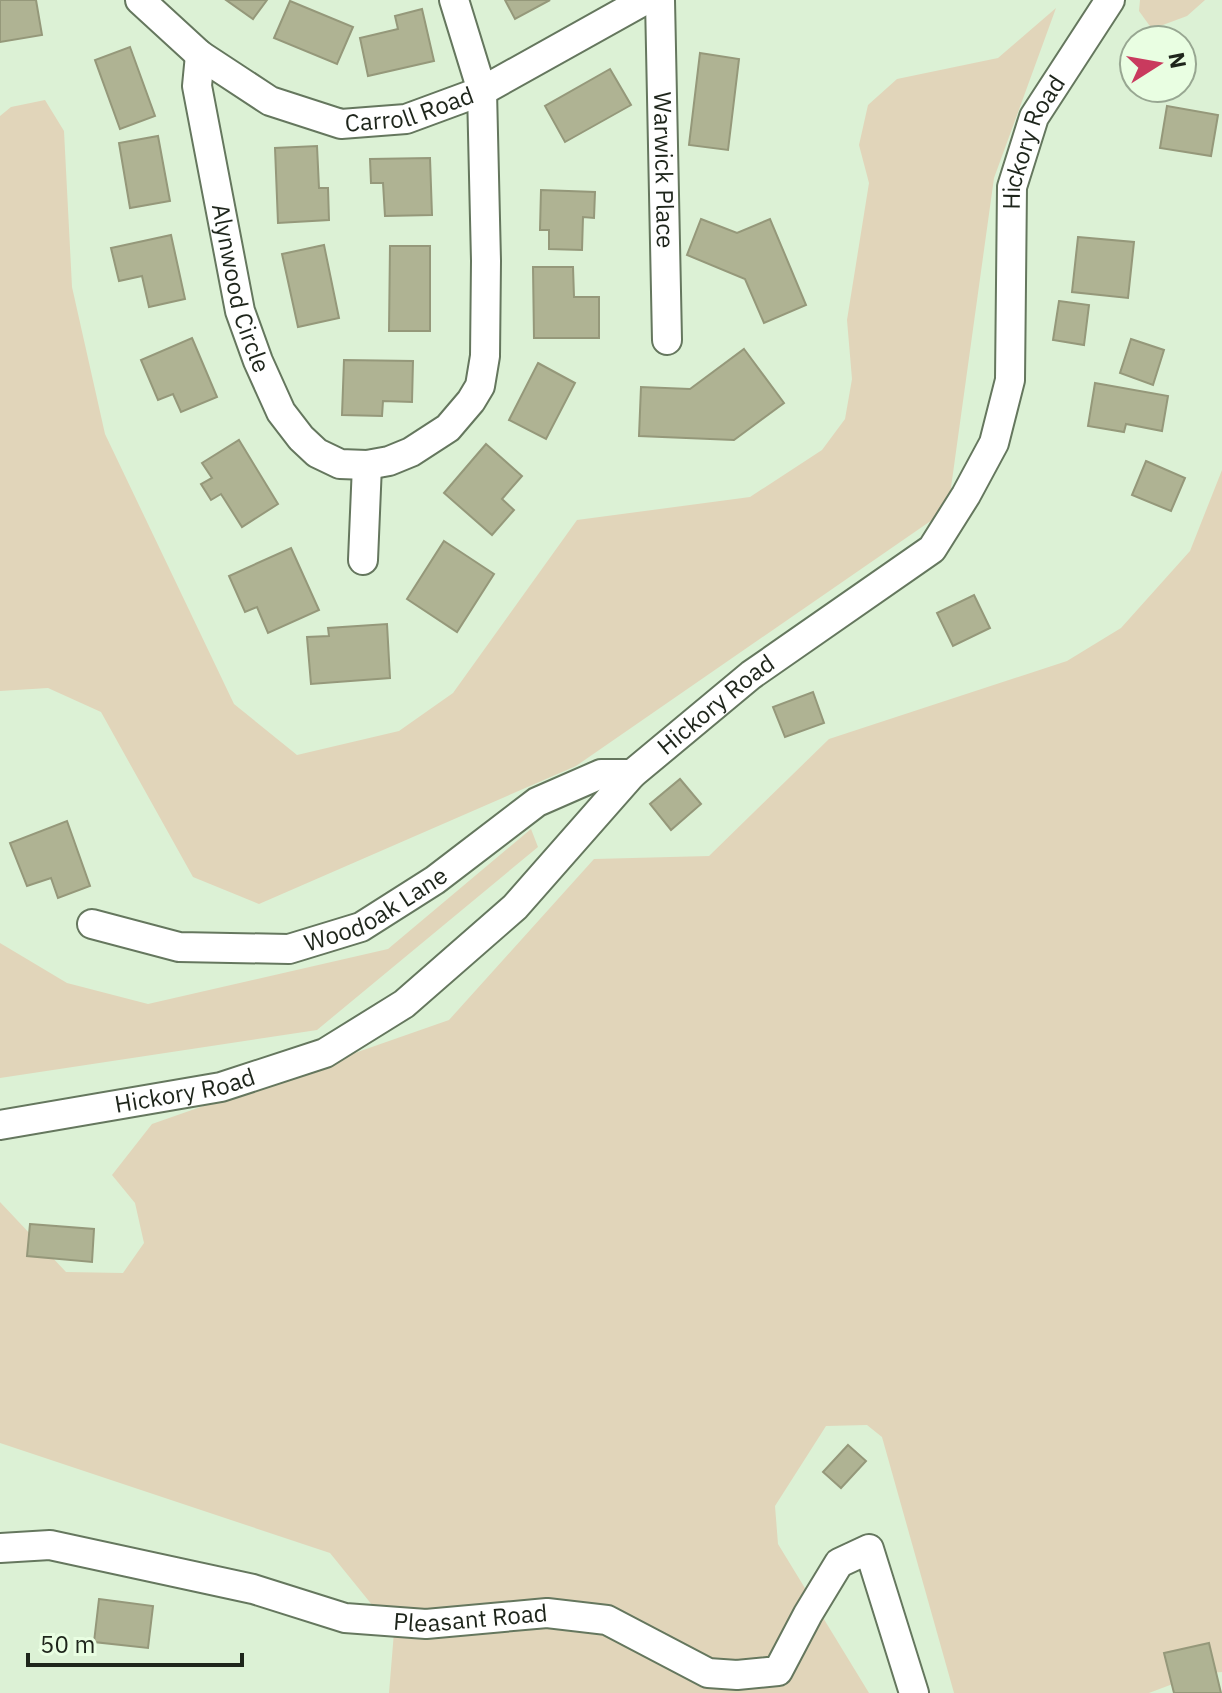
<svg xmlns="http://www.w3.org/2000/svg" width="1222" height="1693" viewBox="0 0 1222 1693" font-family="'IBM Plex Sans',sans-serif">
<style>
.green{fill:#e1d5ba}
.building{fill:#afb393;stroke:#95987a;stroke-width:2}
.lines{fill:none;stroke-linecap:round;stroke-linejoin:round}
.minor-casing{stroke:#65775e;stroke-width:32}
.minor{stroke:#fff;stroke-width:28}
.labels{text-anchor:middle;stroke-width:6;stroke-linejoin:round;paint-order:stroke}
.street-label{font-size:24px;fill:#1e251b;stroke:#e9fee2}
</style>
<rect width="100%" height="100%" fill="#dcf1d5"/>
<g class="green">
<path d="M1140 0H1205L1187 16 1152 29 1139 11Z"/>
<path d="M1056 8 994 178 948 509 576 766 259 904 193 877 101 712 48 688 0 691V116L11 107 45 100 64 131 72 287 105 434 234 704 297 755 399 731 453 693 577 520 750 497 822 450 845 419 852 379 847 320 869 183 859 145 868 105 897 79 998 58Z"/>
<path d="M1222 470V1672L1199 1674 1149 1693H954L882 1437 867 1425 826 1426 775 1506 778 1544 869 1693H389L394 1632 330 1553 0 1443V1202L66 1272 123 1273 144 1243 135 1203 112 1175 152 1124 449 1020 594 859 709 856 829 739 1067 661 1121 628 1190 551Z"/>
<path d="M531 829 538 847 317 1030 0 1078V943L67 983 148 1004 388 949Z"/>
</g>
<g class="building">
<path d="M0 0H36L42 35 0 42Z"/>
<path d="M226 0H267L253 19Z"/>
<path d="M505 0H550L515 19Z"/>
<path d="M290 1 353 27 337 64 274 38Z"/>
<path d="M422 9 434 61 368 76 360 38 398 29 395 16Z"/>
<path d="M130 47 155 116 120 129 95 60Z"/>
<path d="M700 53 739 59 728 150 689 145Z"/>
<path d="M610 69 631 105 565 142 545 106Z"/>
<path d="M1167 106 1218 115 1211 156 1160 148Z"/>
<path d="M158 136 170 201 130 208 119 143Z"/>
<path d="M317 146 319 188H328L329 220 278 223 275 148Z"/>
<path d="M430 158 432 215 385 216 383 183H371L370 159Z"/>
<path d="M541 190 595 192 594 218 583 217 582 250 549 249V230H540Z"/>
<path d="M701 219 737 233 770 219 806 305 764 323 745 279 687 255Z"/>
<path d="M171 235 185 299 149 307 142 276 119 281 111 248Z"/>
<path d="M1078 237 1134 242 1128 298 1072 292Z"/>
<path d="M324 245 339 318 298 327 282 254Z"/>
<path d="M390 246H430V331H389Z"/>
<path d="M533 267H573L574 297H599V338H534Z"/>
<path d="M1059 301 1089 305 1084 345 1053 340Z"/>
<path d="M192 338 217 397 181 412 173 394 158 400 141 360Z"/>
<path d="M1131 339 1164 350 1153 385 1120 373Z"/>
<path d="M744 349 784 403 734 440 639 436 641 387 690 389Z"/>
<path d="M344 360 413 361 412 402 383 401 382 416 342 415Z"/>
<path d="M538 363 575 383 546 439 509 420Z"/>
<path d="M1095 383 1168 396 1162 431 1126 424 1124 432 1088 426Z"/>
<path d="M239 440 278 504 242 527 221 494 211 500 201 484 212 478 202 463Z"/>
<path d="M486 444 522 476 502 499 514 510 492 535 444 493Z"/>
<path d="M1146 461 1185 478 1171 511 1132 495Z"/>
<path d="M444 541 494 574 457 632 407 599Z"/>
<path d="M291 548 319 610 268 633 257 607 245 612 229 576Z"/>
<path d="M974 595 990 628 953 646 937 613Z"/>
<path d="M387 624 390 678 311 684 307 637 329 636 328 628Z"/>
<path d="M813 692 824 723 785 737 773 707Z"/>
<path d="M680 779 701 804 671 830 650 804Z"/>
<path d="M67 821 90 886 58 898 51 878 27 886 10 843Z"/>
<path d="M30 1224 94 1229 92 1262 27 1256Z"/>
<path d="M848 1445 866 1461 841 1488 823 1472Z"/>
<path d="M99 1599 153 1606 148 1648 94 1642Z"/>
<path d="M1209 1643 1221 1693H1174L1164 1653Z"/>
</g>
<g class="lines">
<g class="minor-casing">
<g id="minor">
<path id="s1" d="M140 0 200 55 270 101 341 124 406 119 482 91 645 0"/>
<path id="s2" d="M660 0 667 340"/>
<path id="s3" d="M200 55 197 86 240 311 258 361 281 412 301 438 317 453 340 464 367 465 389 461 411 452 448 428 471 401 480 386 485 356 486 261 482 91 454 0"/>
<path d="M363 560 367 465"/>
<path id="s4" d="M92 924 179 947 289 949 361 927 435 880 537 802 601 774H632"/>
<path id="s5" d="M0 1125 221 1087 325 1053 404 1004 515 907 632 774 751 675 932 549 966 495 994 443 1010 380 1012 187 1034 117 1110 0"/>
<path id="s6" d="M0 1548 50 1545 253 1589 345 1618 426 1624 547 1613 607 1620 708 1673 737 1675 778 1671 808 1614 839 1563 869 1549 914 1693"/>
</g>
</g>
<use href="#minor" class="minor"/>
</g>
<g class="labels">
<g class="street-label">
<text dy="8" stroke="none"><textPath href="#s1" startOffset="310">Carroll Road</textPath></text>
<text dy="8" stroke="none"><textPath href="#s5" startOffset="1556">Hickory Road</textPath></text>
<text dy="8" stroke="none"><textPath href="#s2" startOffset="170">Warwick Place</textPath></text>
<text dy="8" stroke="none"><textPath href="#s3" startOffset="238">Alynwood Circle</textPath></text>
<text dy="8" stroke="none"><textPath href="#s5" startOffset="860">Hickory Road</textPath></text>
<text dy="8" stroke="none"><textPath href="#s4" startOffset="296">Woodoak Lane</textPath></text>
<text dy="8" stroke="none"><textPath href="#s5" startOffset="188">Hickory Road</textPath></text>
<text dy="8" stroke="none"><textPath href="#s6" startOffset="480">Pleasant Road</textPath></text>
</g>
</g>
<g transform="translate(1158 64) rotate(79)"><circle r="38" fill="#e9fee2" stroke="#98a792" stroke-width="2"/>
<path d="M0-6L14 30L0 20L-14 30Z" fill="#c93a5e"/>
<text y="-12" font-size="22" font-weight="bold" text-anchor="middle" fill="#1e251b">N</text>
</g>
<path d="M28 1653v12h214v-12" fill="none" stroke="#1e251b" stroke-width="4"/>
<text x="40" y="1653" font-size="24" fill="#1e251b" stroke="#e9fee2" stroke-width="6" paint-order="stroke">50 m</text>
</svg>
